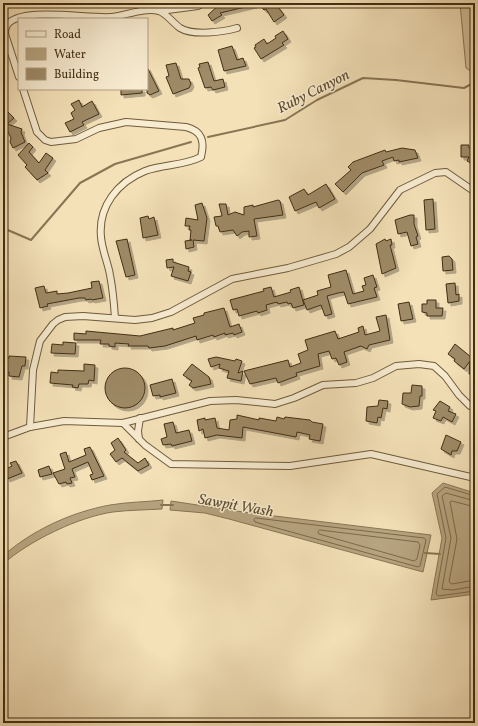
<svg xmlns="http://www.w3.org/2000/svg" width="478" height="726" viewBox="0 0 478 726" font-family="Vollkorn,serif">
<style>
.green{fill:#d6c39c;stroke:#8c7857}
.water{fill:#b7a480;stroke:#887554}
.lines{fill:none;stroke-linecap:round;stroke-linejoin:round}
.shore{stroke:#7c6949;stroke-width:1}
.stream{stroke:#887554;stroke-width:2}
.building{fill:#9f8b68;stroke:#422e12;filter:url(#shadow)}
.street-casing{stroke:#6e5b3c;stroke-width:8}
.street{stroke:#f8ecd1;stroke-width:6}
.labels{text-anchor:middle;stroke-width:3;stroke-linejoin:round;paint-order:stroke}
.water-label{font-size:15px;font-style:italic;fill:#5f4c2e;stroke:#f8ecd1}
</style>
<defs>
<filter id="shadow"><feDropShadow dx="3" dy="3" stdDeviation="0" flood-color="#0004"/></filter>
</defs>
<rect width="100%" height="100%" fill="#f4e1b8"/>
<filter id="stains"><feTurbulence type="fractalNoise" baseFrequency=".005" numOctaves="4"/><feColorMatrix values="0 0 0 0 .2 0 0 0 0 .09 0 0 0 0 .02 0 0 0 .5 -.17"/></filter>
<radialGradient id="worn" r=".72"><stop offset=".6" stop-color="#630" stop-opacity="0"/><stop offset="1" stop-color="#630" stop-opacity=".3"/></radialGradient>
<path class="green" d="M460 3H475V74L466 68Z"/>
<g class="water">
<path d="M443 483 475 493V594L431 600 442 538 432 493Z"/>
<path d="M163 500 162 509C146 510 129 510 113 512 78 517 29 541 3 564V556C32 530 72 512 110 505 127 502 146 502 163 500Z"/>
<path d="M171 501 250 513 431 535 423 572 229 519 205 513 170 510Z"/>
</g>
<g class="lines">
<g class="shore">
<path d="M475 496 445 487 437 494 446 538 436 594 438 596 475 591"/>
<path d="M475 501 446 493 442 496 451 538 442 589 453 590 475 586"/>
<path d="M475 507 452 501 450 502 457 539 449 582 452 584 475 580"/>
<path d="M256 518 424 538 426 540 420 566 418 567 255 522 254 520Z"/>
<path d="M320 530 418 542 420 545 417 559 414 561 319 534 318 532Z"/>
</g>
<g class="stream">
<path d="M208 137 285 120 317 100 363 78 396 80 464 88 475 82"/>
<path d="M3 228 31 240 80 183 115 164 191 142"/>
<path d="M161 505H173"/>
<path d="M425 553 440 554"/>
</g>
</g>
<g class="building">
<path d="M221 3H254V5L220 13 222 15 212 21 208 15Z"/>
<path d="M258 3H275L284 15 274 22 266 9 264 10Z"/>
<path d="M283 31 288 39 282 43 284 45 261 59 254 48 256 47 255 45 264 39 267 44 276 38 275 36Z"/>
<path d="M232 46 237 60 243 58 246 66 224 71 218 50Z"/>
<path d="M208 62 214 81 223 79 225 87 213 90 211 87 205 88 198 68 200 67 199 64Z"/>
<path d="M176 63 181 79H189L191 84 189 88 173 94 166 77 169 76 166 65Z"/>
<path d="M147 67 159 91 150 95 147 93Z"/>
<path d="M121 89H142V93L121 95Z"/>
<path d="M79 100 82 107 92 101 99 114 82 122 84 125 70 132 65 123 74 119 71 113 75 110 71 104Z"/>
<path d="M3 107 14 118 7 124 22 129 21 132 25 142 13 148 10 142 11 138 5 126 3 128Z"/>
<path d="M29 143 33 147 29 152 39 163 46 153 53 158 45 170 48 173 37 180 25 167 27 165 18 155Z"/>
<path d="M461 145H469V148L473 150 475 145V165L467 161 469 157H461Z"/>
<path d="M402 148 415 150 418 158 399 162V160L394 161 393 157 382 161 384 165 362 173 343 192 335 184 351 170 348 167 353 162 385 150 386 152Z"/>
<path d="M326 184 335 199 319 208 316 202 295 211 289 197 304 189 308 195Z"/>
<path d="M433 199 435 229 426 230 424 200Z"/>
<path d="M278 200 280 201 283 215 254 219 257 236 249 237V231L242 232 237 236 233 230 220 232 218 226H216L214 217 222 216 219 204H226L228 215 235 212 244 215V207L253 205V207Z"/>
<path d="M202 203 207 218 204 241 193 240 194 247 186 249 185 241 192 240H190L191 230H189L190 226H185L186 218 198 220 195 205Z"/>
<path d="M410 215H414V224L418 236 416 237 418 244 411 246 407 232 398 234 395 220Z"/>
<path d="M148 216 149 219 154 217 158 235 143 238 140 218Z"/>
<path d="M127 239 135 275 126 277 116 241Z"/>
<path d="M385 239 386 241 391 239 392 245H390L396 268 382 274 376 244Z"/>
<path d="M449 256 452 259 453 270 443 271 442 257Z"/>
<path d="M173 259V262L189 267 188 271 191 272 188 281 171 276 174 267 167 268 166 260Z"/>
<path d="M346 270 353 294 364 291 362 286 366 285 364 278 373 275 377 287 374 288 377 297 348 304 344 292 338 293 327 296 332 314 325 316 321 305 307 310 303 300 318 295 317 291 331 287 328 275Z"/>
<path d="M99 281 103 298 92 300 91 299 86 300 85 298H79L47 304 48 306 40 308 35 288 44 286 46 293 57 291V294L68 293 92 288 91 282Z"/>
<path d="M455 283 456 295 459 294V301L448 303 446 284Z"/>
<path d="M271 287 274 297 291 292 290 290 299 287 304 305 293 308 291 303 288 304 287 302 278 304 277 302 266 305 267 310 258 313 257 311 239 316 237 309 233 310 230 300 264 291 263 289Z"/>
<path d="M427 300H436V308H443L442 316H427V313L422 312V304H427Z"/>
<path d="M409 302 413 319 401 321 398 304Z"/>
<path d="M224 308 230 327 239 324 242 332 234 335 233 333 225 335V333L214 337 213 335 197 340 196 336 165 346 149 348 148 346H128L129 344 115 343V347L109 346V344H100L101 340H74V333L86 334V331L140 336 173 328V330L195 323 193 318 204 315V313Z"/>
<path d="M386 315 390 340 369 345 367 349 361 346 344 352 347 362 339 365 336 358 332 359 329 351 318 354 320 366 296 373 297 376 278 383 276 378 250 384 244 371 288 360 290 367 301 363 298 354 308 350 305 340 335 331 338 339 359 332 358 328 363 326 365 335 380 331 376 317Z"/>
<path d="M63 342 76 343 75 354 51 353 52 344 63 345Z"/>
<path d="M455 344 471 357H475V374H469L470 361 464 369 454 361 455 359 448 354Z"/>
<path d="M9 356 26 357 25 366H22L19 377 9 376V372H4V360L9 358Z"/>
<path d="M216 357 235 361 236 359 242 361 238 373 243 371 241 381 227 378 229 371 219 368 220 364 211 367 208 359Z"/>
<path d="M84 364 95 365 94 381 89 380 88 384H79L78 388 72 387 73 385 50 383 51 372 58 373V370L84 371Z"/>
<path d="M192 364 209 377 211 384 193 388 189 385 192 381 183 375Z"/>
<circle cx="125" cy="388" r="20"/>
<path d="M172 379 176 393 160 397V395L153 396 150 385Z"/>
<path d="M412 385 422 386V396H420L419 406 410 407 402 404 403 393H411Z"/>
<path d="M379 400 388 401 387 409 383 408 381 418 378 417 377 423 366 421 367 407 378 406Z"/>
<path d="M440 401 450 407 448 411 456 414 452 422 443 417 441 421 433 418 436 411 433 410Z"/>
<path d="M237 415 259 420V418L276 421 277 417 284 419 285 417 310 420 312 422 323 424 320 441 309 439 310 435 297 432 296 437 243 427 242 438 217 435 205 438 203 429 199 431 197 420 205 418V420L215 418 217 428 229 430 230 420 237 419Z"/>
<path d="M173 422 176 433 189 430 192 441 172 446 171 444 163 445 161 439 167 437 164 424Z"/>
<path d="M446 435 461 442 457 451H452L451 455 441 449Z"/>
<path d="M118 438 126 450 124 452 138 463 145 458 149 465 138 471 122 458 116 462 110 454 115 450 111 443Z"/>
<path d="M90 447 104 476 92 480 90 475 93 474 88 462 72 469 75 477 70 478 72 483 67 484 66 482 59 484 53 473 65 469 60 454 66 452 69 462 86 455 84 449Z"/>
<path d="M16 461 22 473 7 479 4 470 12 466 10 463Z"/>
<path d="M49 466 52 474 40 477 38 470Z"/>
</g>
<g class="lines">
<g class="street-casing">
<g id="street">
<path d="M160 11 198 6 204 3"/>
<path d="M19 77 5 34C5 31 5 28 7 25 20 6 88 19 111 17 126 16 143 7 159 11 166 13 173 23 180 28 193 36 223 32 237 28"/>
<path d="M23 89 37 132 45 140 51 142 76 139 99 128 126 122 186 127C202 131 205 141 201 157 183 166 164 164 145 171 118 182 98 206 101 237 102 250 108 263 110 275 113 290 114 303 115 318"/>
<path d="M123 423 145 445 171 464 290 466 371 454 475 478"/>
<path d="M30 427 33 370 40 341 53 324 58 320 65 317 83 316 135 320 152 318 171 312 232 279 288 268 336 254 349 247 370 229 400 190 435 173 446 172 475 192"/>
<path d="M3 437 30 427 64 421 123 423 210 401 236 400 275 404 294 398 323 385 356 383 373 378 396 366 419 364 434 366 445 376 459 395 470 406H475"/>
<path d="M139 439 138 431 140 418"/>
</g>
</g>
<use href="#street" class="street"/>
</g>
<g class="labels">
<g class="water-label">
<text transform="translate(313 91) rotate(-27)" y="5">Ruby Canyon</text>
<text transform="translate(236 505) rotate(10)" y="5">Sawpit Wash</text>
</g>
</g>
<rect width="478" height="726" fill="none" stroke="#f4e1b8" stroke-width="16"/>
<rect x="4" y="4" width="470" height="718" fill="none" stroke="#422e12" stroke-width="2"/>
<rect x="8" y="8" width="462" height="710" fill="none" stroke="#422e12"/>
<rect x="18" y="18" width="130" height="72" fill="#f8ecd1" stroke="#afa085"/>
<rect x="26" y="31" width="20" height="6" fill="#f8ecd1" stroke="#afa085"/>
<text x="54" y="38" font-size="12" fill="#422e12">Road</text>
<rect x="26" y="48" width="20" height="12" fill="#b7a480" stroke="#afa085"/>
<text x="54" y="58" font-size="12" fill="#422e12">Water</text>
<rect x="26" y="68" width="20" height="12" fill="#9f8b68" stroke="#afa085"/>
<text x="54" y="78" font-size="12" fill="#422e12">Building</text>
<rect width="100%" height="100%" filter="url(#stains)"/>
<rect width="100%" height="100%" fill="url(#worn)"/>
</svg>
